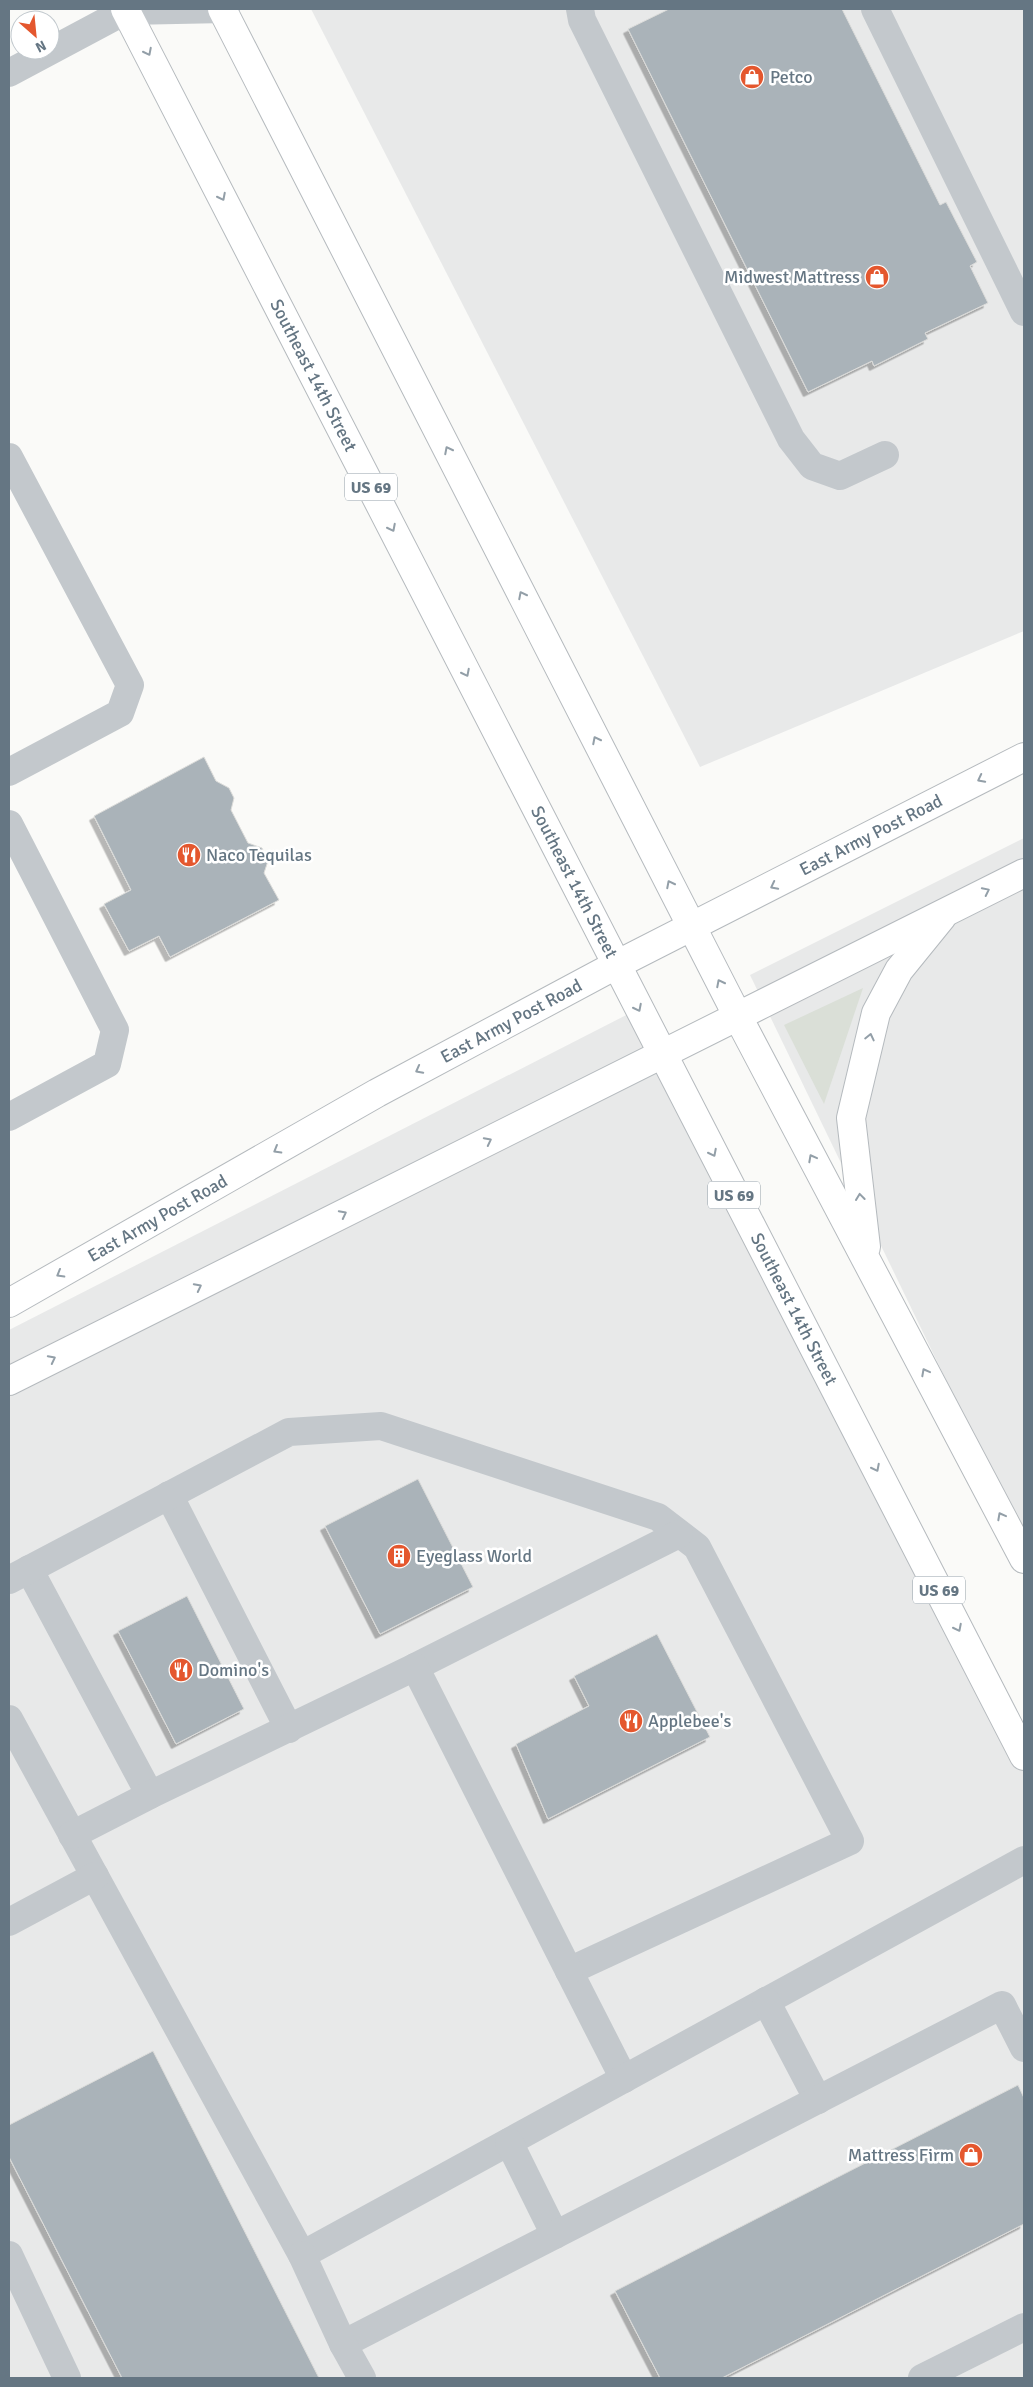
<svg xmlns="http://www.w3.org/2000/svg" width="1033" height="2387" viewBox="0 0 1033 2387" font-family="Signika,sans-serif">
<style>
.built{fill:#e8e9e9}
.green{fill:#dadfd7}
.building{fill:#aab3b9;stroke:#dcdcda;filter:url(#shadow)}
.lines{fill:none;stroke-linecap:round;stroke-linejoin:round}
.major-casing{stroke:#b5babe;stroke-width:30}
.minor{stroke:#c3c8cc;stroke-width:28}
.major{stroke:#fff;stroke-width:28}
.oneway{stroke:#939fa8}
.labels{text-anchor:middle;stroke-width:5;stroke-linejoin:round;paint-order:stroke}
.shield{fill:#fff;stroke:#939fa8;stroke-width:1}
.shield-label{font-size:16px;font-weight:bold;fill:#657683}
.poi-label{font-size:18px;fill:#657683;stroke:#fff;text-anchor:start}
.street-label{font-size:18px;fill:#657683;stroke:#fff}
</style>
<defs>
<filter id="shadow"><feDropShadow dx="-4.5" dy="4.5" stdDeviation="0" flood-color="#0004"/></filter>
</defs>
<rect width="100%" height="100%" fill="#fafaf8"/>
<g class="built">
<path d="M311 9H1024V631L700 767Z"/>
<path d="M1024 838V1541L750 975Z"/>
<path d="M642 1007 1024 1750V2378H9V1330Z"/>
</g>
<path class="green" d="M863 988 824 1104 784 1025Z"/>
<g class="building">
<path d="M669 9H842L940 205 946 202 977 262 970 266 988 303 925 333 928 339 874 366 872 361 808 392 628 29Z"/>
<path d="M204 757 216 781 229 788 234 798 231 810 248 843 262 848 268 861 264 873 279 900 170 957 159 936 129 951 104 904 131 890 94 816Z"/>
<path d="M418 1479 473 1587 380 1634 325 1526Z"/>
<path d="M187 1596 244 1709 176 1744 118 1631Z"/>
<path d="M657 1634 710 1737 548 1819 516 1744 589 1706 574 1676Z"/>
<path d="M153 2051 319 2378H122L9 2157V2125Z"/>
<path d="M1018 2085 1024 2098V2224L722 2378H660L615 2291Z"/>
</g>
<g class="lines">
<g class="major-casing">
<g id="major">
<path id="s1" d="M125 9 1024 1756"/>
<path d="M222 9 737 1015 1024 1559"/>
<path d="M866 1247 851 1118 876 1013 899 970 942 917"/>
<path id="s2" d="M9 1303 377 1093 616 965 1024 757"/>
<path d="M9 1381 1024 873"/>
</g>
</g>
<g class="minor">
<path d="M580 9 582 20 791 439 812 466 840 476 885 455"/>
<path d="M875 9 1024 312"/>
<path d="M127 11 226 9"/>
<path d="M9 73 129 9"/>
<path d="M9 457 130 685 120 713 9 772"/>
<path d="M9 824 115 1030 107 1064 9 1117"/>
<path d="M169 1495 289 1729"/>
<path d="M29 1569 150 1795"/>
<path d="M9 1580 289 1432 381 1426 658 1517 697 1547 850 1841 569 1971 624 2079"/>
<path d="M415 1667 679 1534"/>
<path d="M9 1719 302 2255 1024 1860"/>
<path d="M72 1835 150 1795 415 1667 569 1971"/>
<path d="M9 1922 95 1876"/>
<path d="M766 2001 818 2100"/>
<path d="M509 2142 555 2235"/>
<path d="M9 2255 67 2378"/>
<path d="M302 2255 343 2344 1002 2005 1024 2048"/>
<path d="M343 2344 362 2378"/>
<path d="M922 2378 1024 2327"/>
</g>
<use href="#major" class="major"/>
</g>
<defs><path id="oneway-chevron" d="M-2-3.5L2.5 0L-2 3.5" fill="none" stroke-width="1.6" stroke-linecap="round" stroke-linejoin="round" transform="scale(1.25)"/></defs>
<g class="oneway">
<use href="#oneway-chevron" transform="translate(148 52) rotate(63)"/>
<use href="#oneway-chevron" transform="translate(222 197) rotate(63)"/>
<use href="#oneway-chevron" transform="translate(448 450) rotate(-117)"/>
<use href="#oneway-chevron" transform="translate(392 528) rotate(63)"/>
<use href="#oneway-chevron" transform="translate(522 595) rotate(-117)"/>
<use href="#oneway-chevron" transform="translate(466 673) rotate(63)"/>
<use href="#oneway-chevron" transform="translate(596 740) rotate(-117)"/>
<use href="#oneway-chevron" transform="translate(981 779) rotate(153)"/>
<use href="#oneway-chevron" transform="translate(670 884) rotate(-117)"/>
<use href="#oneway-chevron" transform="translate(774 886) rotate(153)"/>
<use href="#oneway-chevron" transform="translate(986 891) rotate(-26)"/>
<use href="#oneway-chevron" transform="translate(720 983) rotate(-117)"/>
<use href="#oneway-chevron" transform="translate(638 1008) rotate(63)"/>
<use href="#oneway-chevron" transform="translate(870 1037) rotate(-77)"/>
<use href="#oneway-chevron" transform="translate(419 1070) rotate(152)"/>
<use href="#oneway-chevron" transform="translate(488 1141) rotate(-27)"/>
<use href="#oneway-chevron" transform="translate(277 1150) rotate(150)"/>
<use href="#oneway-chevron" transform="translate(713 1153) rotate(63)"/>
<use href="#oneway-chevron" transform="translate(812 1158) rotate(-118)"/>
<use href="#oneway-chevron" transform="translate(860 1197) rotate(-97)"/>
<use href="#oneway-chevron" transform="translate(343 1214) rotate(-27)"/>
<use href="#oneway-chevron" transform="translate(60 1274) rotate(150)"/>
<use href="#oneway-chevron" transform="translate(198 1287) rotate(-27)"/>
<use href="#oneway-chevron" transform="translate(52 1359) rotate(-27)"/>
<use href="#oneway-chevron" transform="translate(925 1372) rotate(-118)"/>
<use href="#oneway-chevron" transform="translate(876 1468) rotate(63)"/>
<use href="#oneway-chevron" transform="translate(1001 1516) rotate(-118)"/>
<use href="#oneway-chevron" transform="translate(958 1628) rotate(63)"/>
</g>
<defs>
<g id="shop-disc" transform="scale(1.25)"><circle r="9.5" fill="#e4572e" stroke="#fff"/><path d="M-5-2.5h2.3a2.7 3.5 0 0 1 5.4 0H5L5.5 6h-11ZM-1.5-2.5h3a1.5 2.3 0 0 0-3 0Z" fill="#fff"/></g>
<g id="restaurant-disc" transform="scale(1.25)"><circle r="9.5" fill="#e4572e" stroke="#fff"/><path d="M-5-6h1v4h1v-4h1v4h1v-4h1v5L-1.5 .5V6h-2V.5L-5-1ZM5-6V6H3V1.5H1.5Q1.5-4 5-6Z" fill="#fff"/></g>
<g id="building-disc" transform="scale(1.25)"><circle r="9.5" fill="#e4572e" stroke="#fff"/><path d="M-4-6H4V6H1V3H-1V6H-4ZM-2.5-4.3h1.7v1.8h-1.7ZM.8-4.3h1.7v1.8H.8ZM-2.5-1h1.7V.8h-1.7ZM.8-1h1.7V.8H.8Z" fill="#fff"/></g>
</defs>
<g fill-rule="evenodd">
<use href="#shop-disc" x="752" y="77"/>
<use href="#shop-disc" x="877" y="277"/>
<use href="#restaurant-disc" x="189" y="855"/>
<use href="#building-disc" x="399" y="1556"/>
<use href="#restaurant-disc" x="181" y="1670"/>
<use href="#restaurant-disc" x="631" y="1721"/>
<use href="#shop-disc" x="971" y="2155"/>
</g>
<g class="labels">
<g class="shield">
<rect x="345" y="473.5" width="52" height="27" rx="4"/>
<rect x="708" y="1181.5" width="52" height="27" rx="4"/>
<rect x="913" y="1576.5" width="52" height="27" rx="4"/>
</g>
<g class="shield-label">
<text x="371" y="493">US 69</text>
<text x="734" y="1201">US 69</text>
<text x="939" y="1596">US 69</text>
</g>
<g class="poi-label">
<text x="770" y="83">Petco</text>
<text x="860" y="283" text-anchor="end">Midwest Mattress</text>
<text x="206" y="861">Naco Tequilas</text>
<text x="416" y="1562">Eyeglass World</text>
<text x="198" y="1676">Domino's</text>
<text x="648" y="1727">Applebee's</text>
<text x="954" y="2161" text-anchor="end">Mattress Firm</text>
</g>
<g class="street-label">
<text dy="6" stroke="none"><textPath href="#s1" startOffset="412">Southeast 14th Street</textPath></text>
<text dy="6" stroke="none"><textPath href="#s2" startOffset="981">East Army Post Road</textPath></text>
<text dy="6" stroke="none"><textPath href="#s1" startOffset="982">Southeast 14th Street</textPath></text>
<text dy="6" stroke="none"><textPath href="#s2" startOffset="576">East Army Post Road</textPath></text>
<text dy="6" stroke="none"><textPath href="#s2" startOffset="171">East Army Post Road</textPath></text>
<text dy="6" stroke="none"><textPath href="#s1" startOffset="1462">Southeast 14th Street</textPath></text>
</g>
</g>
<rect width="1033" height="2387" fill="none" stroke="#657683" stroke-width="20"/>
<g transform="translate(35 35) rotate(153)"><circle r="24" fill="#ffffff" stroke="#c1c8cd"/>
<path d="M0-4L9 19L0 12L-9 19Z" fill="#e4572e"/>
<text y="-8" font-size="14" font-weight="bold" text-anchor="middle" fill="#657683">N</text>
</g>
</svg>
